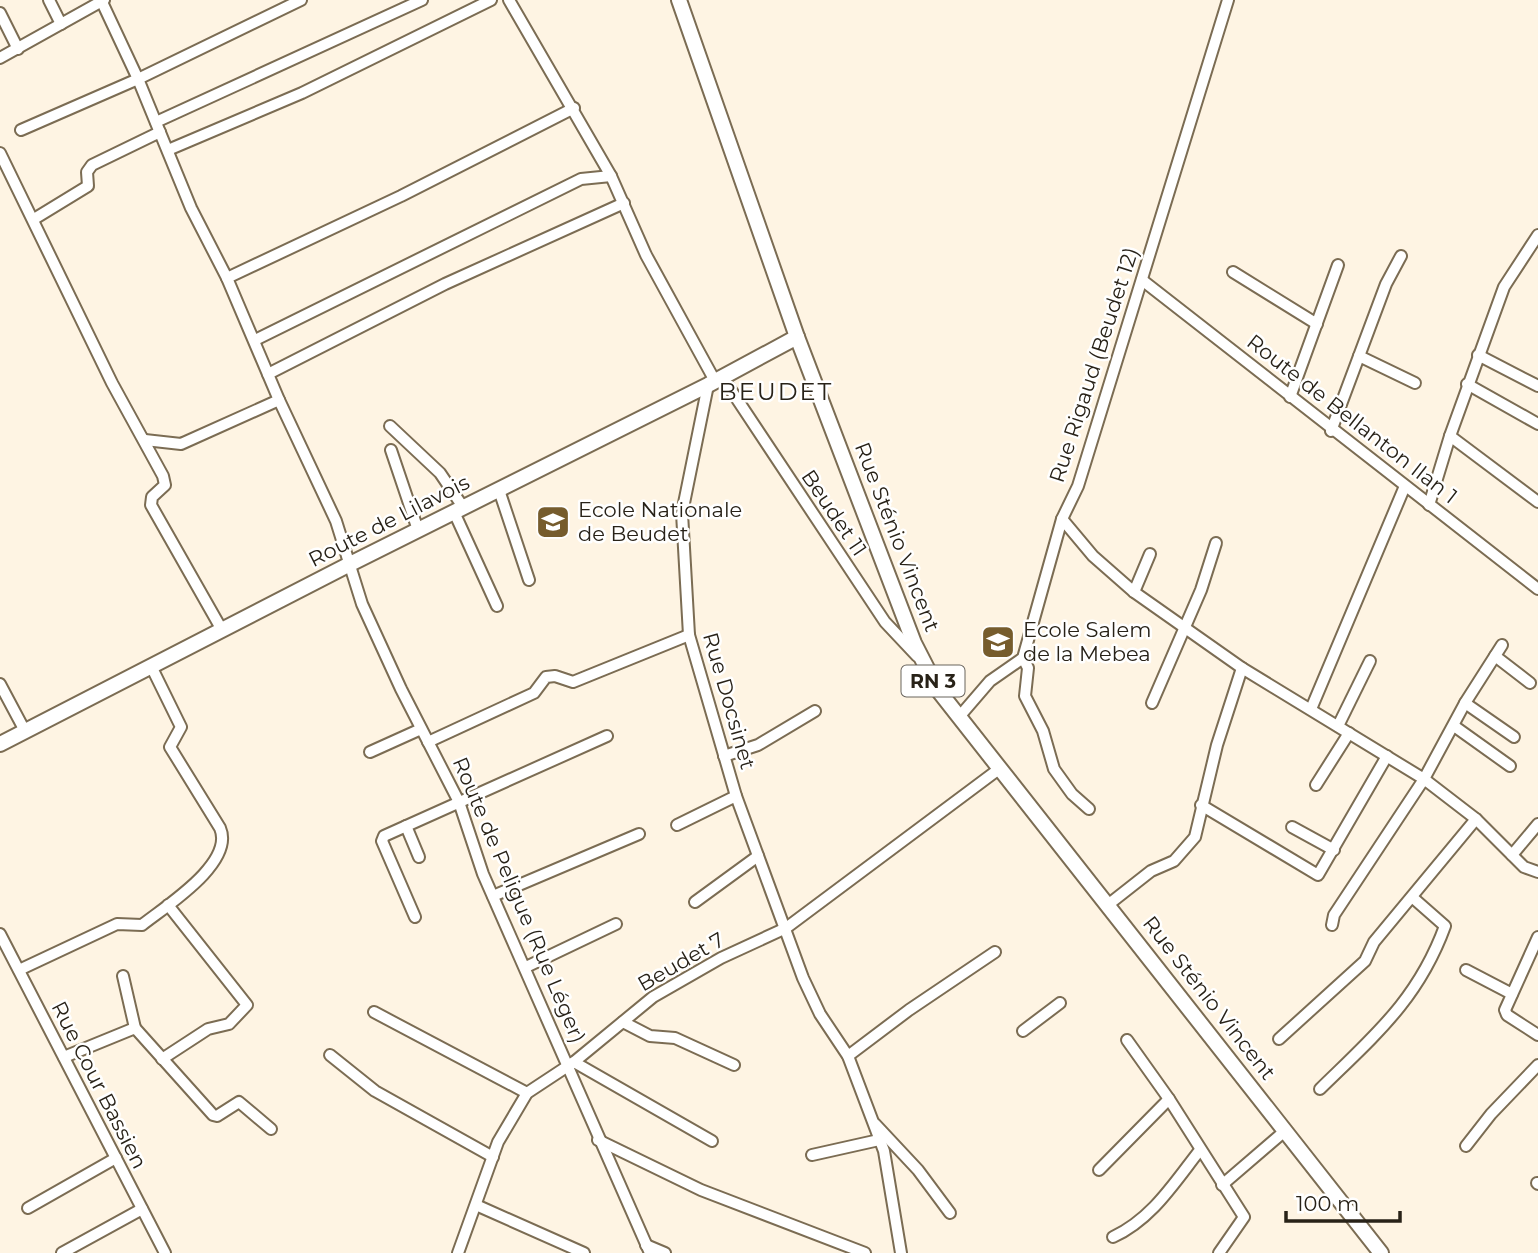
<svg xmlns="http://www.w3.org/2000/svg" width="1538" height="1253" viewBox="0 0 1538 1253" font-family="Montserrat,sans-serif">
<style>
.lines{fill:none;stroke-linecap:round;stroke-linejoin:round}
.minor-casing{stroke:#7b6c53;stroke-width:14}
.major-casing{stroke:#7b6c53;stroke-width:18}
.minor{stroke:#fff;stroke-width:10}
.major{stroke:#fff;stroke-width:14}
.labels{text-anchor:middle;stroke-width:5;stroke-linejoin:round;paint-order:stroke}
.shield{fill:#fff;stroke:#68645d;stroke-width:2}
.shield-label{font-size:19px;font-weight:bold;fill:#282218}
.street-label{font-size:21px;fill:#282218;stroke:#fff}
.poi-label{font-size:21px;fill:#282218;stroke:#fff;text-anchor:start}
.quarter-label{font-size:24px;letter-spacing:2px;fill:#282218;stroke:#fff}
</style>
<rect width="100%" height="100%" fill="#fef4e3"/>
<g class="lines">
<g class="minor-casing">
<g id="minor">
<path d="M49 0 61 24"/>
<path d="M101 0 138 79 191 208 227 278 279 400 336 521 362 604 401 689 459 802 483 874 650 1253"/>
<path d="M509 0 611 176 646 255 715 381"/>
<path d="M0 13 18 49"/>
<path d="M0 58 104 0"/>
<path d="M156 122 422 0"/>
<path d="M21 130 138 79 301 0"/>
<path d="M168 150 302 93 491 0"/>
<path d="M0 153 112 383 163 476 165 485 152 497 151 505 222 630"/>
<path d="M34 219 88 186 87 172 92 165 160 132"/>
<path d="M1233 272 1317 324"/>
<path d="M227 278 401 196 574 108"/>
<path d="M1142 280 1538 589"/>
<path d="M255 340 581 179 611 176"/>
<path d="M1478 355 1538 386"/>
<path d="M1359 356 1415 383"/>
<path d="M268 374 445 284 624 203"/>
<path d="M723 378 885 622 917 656"/>
<path d="M1467 384 1538 424"/>
<path d="M708 385 682 513 689 635 736 796 803 978 820 1014 848 1056 884 1151 901 1253"/>
<path d="M1290 397 1338 265"/>
<path d="M390 426 440 473 463 507"/>
<path d="M1331 431 1386 284 1401 256"/>
<path d="M1450 436 1538 502"/>
<path d="M145 440 181 444 279 400"/>
<path d="M391 450 418 530"/>
<path d="M499 490 529 580"/>
<path d="M1429 505 1450 436 1504 287 1538 235"/>
<path d="M454 512 497 606"/>
<path d="M1062 519 1093 556 1134 592 1242 668 1424 779 1465 703 1502 645"/>
<path d="M1134 592 1150 554"/>
<path d="M1495 656 1530 683"/>
<path d="M1023 658 1028 668 1025 696 1043 731 1054 769 1072 794 1089 809"/>
<path d="M0 684 25 731"/>
<path d="M1152 703 1201 590 1216 543"/>
<path d="M1465 703 1514 737"/>
<path d="M1311 709 1405 486"/>
<path d="M959 717 990 681 1023 658 1062 519 1078 486 1228 0"/>
<path d="M1338 726 1370 661"/>
<path d="M1454 726 1510 766"/>
<path d="M428 742 534 693 546 677 555 676 573 682 689 635"/>
<path d="M370 752 421 729"/>
<path d="M724 756 758 745 815 711"/>
<path d="M1316 785 1349 733"/>
<path d="M1201 805 1318 875 1387 756"/>
<path d="M677 825 736 796"/>
<path d="M406 826 419 857"/>
<path d="M1292 827 1334 850"/>
<path d="M1512 855 1538 824"/>
<path d="M493 896 639 834"/>
<path d="M695 902 758 856"/>
<path d="M1109 904 1151 871 1174 861 1195 837 1217 745 1242 668"/>
<path d="M415 917 382 841 384 836 607 736"/>
<path d="M1332 925 1334 915 1424 779 1476 819 1524 867 1538 872"/>
<path d="M0 934 165 1253"/>
<path d="M1538 937 1505 1010 1507 1015 1538 1035"/>
<path d="M526 967 616 924"/>
<path d="M19 970 117 924 142 925C166 906 235 863 220 828L170 747 181 727 151 666"/>
<path d="M1466 970 1512 994"/>
<path d="M123 976 135 1028"/>
<path d="M374 1012 527 1093"/>
<path d="M623 1022 650 1036 675 1038 734 1065"/>
<path d="M1023 1031 1060 1003"/>
<path d="M1279 1039 1365 961 1374 942 1476 819"/>
<path d="M1127 1040 1169 1099"/>
<path d="M330 1055 375 1091 493 1157"/>
<path d="M848 1056 909 1010 995 952"/>
<path d="M64 1057 135 1028 213 1115 217 1116 239 1102 271 1129"/>
<path d="M162 1059 208 1029 229 1024 247 1005 168 905"/>
<path d="M574 1062 712 1141"/>
<path d="M1320 1089C1374 1036 1418 1000 1445 926L1412 897"/>
<path d="M875 1124 918 1170 950 1213"/>
<path d="M598 1140 701 1190 865 1253"/>
<path d="M1466 1146 1491 1114 1538 1065"/>
<path d="M812 1155 879 1140"/>
<path d="M1099 1170 1169 1099 1244 1217 1219 1253"/>
<path d="M1537 1183 1538 1184"/>
<path d="M1222 1185 1286 1130"/>
<path d="M476 1205 584 1253"/>
<path d="M28 1208 116 1158"/>
<path d="M1113 1237C1152 1219 1174 1183 1200 1150"/>
<path d="M646 1245 665 1253"/>
<path d="M62 1253 142 1209"/>
<path d="M458 1253 498 1142 527 1093 574 1062 653 997 721 958 786 928 999 769"/>
</g>
</g>
<g class="major-casing">
<g id="major">
<path d="M679 0 797 337 914 643 938 690 1381 1253"/>
<path d="M0 744 350 564 708 385 797 337"/>
</g>
</g>
<use href="#minor" class="minor"/>
<use href="#major" class="major"/>
</g>
<defs>
<g id="school-square" transform="scale(1.75)"><rect x="-9" y="-9" width="18" height="18" rx="4" fill="#765c2d" stroke="#fff"/><path d="M0-5L7-2L0 1L-7-2ZM-4 1L0 2.5L4 1V4Q0 6-4 4Z" fill="#fff"/></g>
</defs>
<g fill-rule="evenodd">
<use href="#school-square" x="553" y="522"/>
<use href="#school-square" x="998" y="642"/>
</g>
<g class="labels">
<rect class="shield" x="901.5" y="665.5" width="63" height="31" rx="5"/>
<g class="shield-label">
<text x="933" y="688">RN 3</text>
</g>
<g class="street-label">
<text transform="translate(1094 365) rotate(-72)" y="7">Rue Rigaud (Beudet 12)</text>
<text transform="translate(1352 419) rotate(38)" y="7">Route de Bellanton Ilan 1</text>
<text transform="translate(834 513) rotate(56)" y="7">Beudet 11</text>
<text transform="translate(389 521) rotate(-27)" y="7">Route de Lilavois</text>
<text transform="translate(897 537) rotate(69)" y="7">Rue Sténio Vincent</text>
<text transform="translate(729 701) rotate(74)" y="7">Rue Docsinet</text>
<text transform="translate(519 900) rotate(67)" y="7">Route de Peligue (Rue Léger)</text>
<text transform="translate(681 962) rotate(-30)" y="7">Beudet 7</text>
<text transform="translate(1209 998) rotate(52)" y="7">Rue Sténio Vincent</text>
<text transform="translate(99 1085) rotate(63)" y="7">Rue Cour Bassien</text>
</g>
<g class="poi-label">
<text x="578" y="517">Ecole Nationale<tspan x="578" dy="24">de Beudet</tspan></text>
<text x="1023" y="637">Ecole Salem<tspan x="1023" dy="24">de la Mebea</tspan></text>
</g>
<g class="quarter-label">
<text x="776" y="400">BEUDET</text>
</g>
</g>
<path d="M1286 1211v10h114v-10" fill="none" stroke="#282218" stroke-width="3.5"/>
<text x="1296" y="1211" font-size="21" fill="#282218" stroke="#ffffff" stroke-width="5" paint-order="stroke">100 m</text>
</svg>
